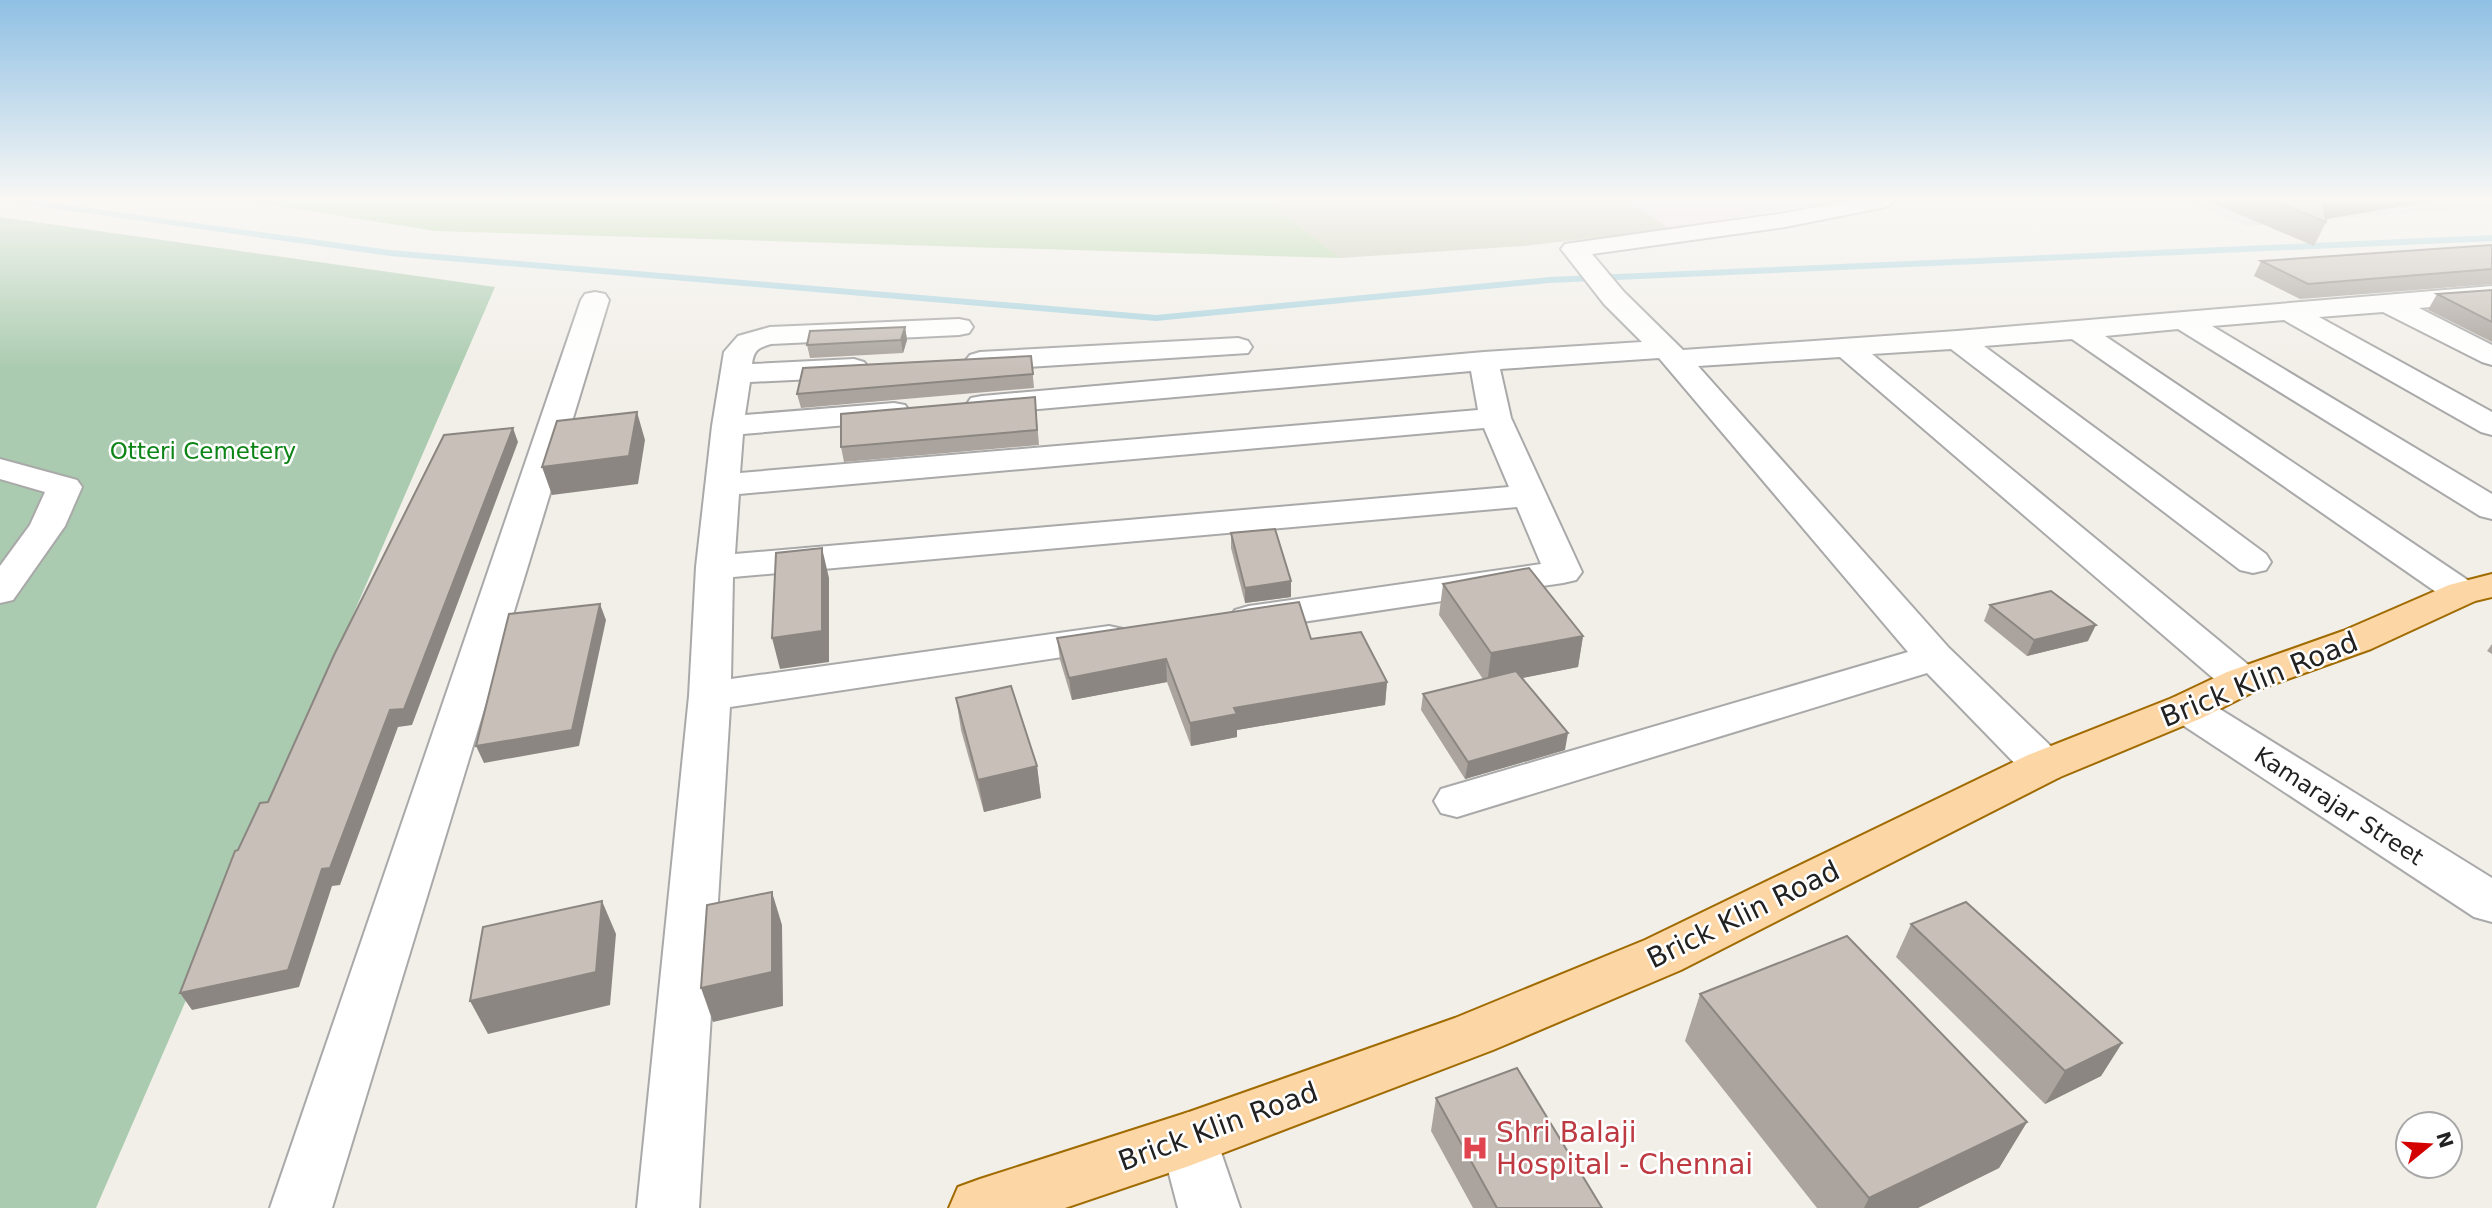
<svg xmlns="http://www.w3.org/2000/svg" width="2492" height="1208" viewBox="0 0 2492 1208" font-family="'DejaVu Sans',sans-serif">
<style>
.residential{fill:#e0dfdf}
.industrial{fill:#ebdbe8}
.construction{fill:#c7c7b4}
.forest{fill:#add19e}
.cemetery{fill:#aacbaf}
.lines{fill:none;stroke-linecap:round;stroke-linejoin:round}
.stream{fill:#aad3df;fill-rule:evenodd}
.minor-casing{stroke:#a9a9a9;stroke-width:4}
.primary-casing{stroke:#a06b00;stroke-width:4}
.minor{fill:#fff;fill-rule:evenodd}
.primary{fill:#fcd6a4;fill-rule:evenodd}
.wall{fill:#aba49e}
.shaded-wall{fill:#8b8681}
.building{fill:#c7bfb8;stroke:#8b8681;stroke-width:2}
.labels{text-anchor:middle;stroke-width:5;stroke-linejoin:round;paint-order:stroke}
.park-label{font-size:23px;fill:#0c8416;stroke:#fff}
.street-label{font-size:23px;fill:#222;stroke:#fff}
.near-street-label{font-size:28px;fill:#222;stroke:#fff}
.near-health-label{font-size:28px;fill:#be3a42;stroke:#fff;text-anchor:start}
</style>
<rect width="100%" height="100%" fill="#f2efe9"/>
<path class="residential" d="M2187 201H2492V207L2246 226Z"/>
<path class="industrial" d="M1629 201H1831L1670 229Z"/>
<path class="construction" d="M1267 201H1629L1670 229 1523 246 1340 258Z"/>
<path class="forest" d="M246 201H1267L1340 258 435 231Z"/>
<path class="cemetery" d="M0 217 495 287 96 1208H0Z"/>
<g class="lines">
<path class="stream" d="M18 201H39L390 250 1156 315 1549 277 2492 235V241L1549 283 1156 321 390 256 22 204Z"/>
<g class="minor-casing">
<g id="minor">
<path d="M1847 201H1893L1889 206 1881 208 1785 227 1592 254 1624 292 1683 350 1957 331 2492 286V302L2419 308 2492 345V365L2482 362 2383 312 2319 317 2492 412V435L2481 432 2284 320 2212 326 2492 494V519L2480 516 2178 329 2105 336 2475 585 2481 593 2475 601 2462 604 2449 601 2072 339 1984 346 2266 554 2271 562 2266 570 2253 573 2240 570 1951 349 1872 354 2257 672 2263 681 2257 690 2242 694 2227 690 1840 357 1698 366 1949 648 2060 755 2066 766 2060 777 2044 782 2028 777 1927 673 1457 817 1441 813 1434 801 1441 789 1908 652 1659 358 1500 369 1511 418 1582 572 1576 580 1563 583 1249 630 1235 626 1229 618 1235 610 1249 606 1541 564 1517 507 733 577 731 679 1109 626 1123 629 1129 638 1123 647 1109 650 730 707 699 1208H637L689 696 696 567 712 426 724 352 738 336 770 327 959 319 969 321 973 327 969 333 959 335 771 344C758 348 754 350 752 364L854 359 864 362 869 368 864 374 854 377 750 382 745 415 894 403 905 405 910 412 905 419 894 421 743 434 740 473 1478 410 1471 371 982 414 971 412 966 405 971 398 982 396 1484 352 1642 342 1604 304 1565 254 1561 249 1565 244 1785 213ZM1484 428 1509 487 735 554 739 494Z"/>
<path d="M595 292 605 294 609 300 332 1208H270L581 300 585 294Z"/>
<path d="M1238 338 1248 341 1252 347 1248 353 980 370 970 367 965 361 970 355 980 352Z"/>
<path d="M0 459 77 480 82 487 65 526 13 600 0 603V566L30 525 45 492 0 479Z"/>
<path d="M2187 694 2202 698 2492 878V922L2474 917 2172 718 2166 708 2172 698Z"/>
<path d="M1189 1112 1210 1120 1240 1208H1178L1160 1139 1168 1120Z"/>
</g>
</g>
<g class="primary-casing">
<path id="primary" d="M2492 574V597L2475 601 2371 649 2257 690 2202 718 2060 777 1681 970 1493 1050 1189 1166 1065 1208H949L958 1187 980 1179 1189 1112 1455 1018 1645 940 2028 755 2172 698 2227 672 2343 631 2449 585Z"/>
</g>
<use href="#minor" class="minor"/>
<use href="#primary" class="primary"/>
</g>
<g class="wall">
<path d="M2208 201H2433L2325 219 2326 222 2314 246Z"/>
<path d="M2492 245V284L2300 299 2254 276 2261 261Z"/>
<path d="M2492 290V342L2428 310 2437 294Z"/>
<path d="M905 327 907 340 903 353 810 358 807 345Z"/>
<path d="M1031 356 1034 388 801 408 797 394Z"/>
<path d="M1035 397 1039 445 844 462 841 447Z"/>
<path d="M1231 533 1291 597 1245 603 1231 548Z"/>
<path d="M1443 584 1583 636 1578 667 1522 678 1565 750 1465 779 1421 710 1423 694 1483 679 1439 615Z"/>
<path d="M1990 605 2088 641 2027 656 1984 621Z"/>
<path d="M1057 638 1311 639 1387 682 1385 705 1237 730V737L1191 746 1167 682 1072 700 1060 660Z"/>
<path d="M2492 644V654L2487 651Z"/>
<path d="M956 698 1037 766 1041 798 984 812 961 730Z"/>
<path d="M1911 924 2122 1043 2101 1076 2045 1104 1896 957Z"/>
<path d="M1700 994 2027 1122 1999 1168 1918 1208H1817L1685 1041Z"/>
<path d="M1436 1098 1602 1208H1473L1431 1131Z"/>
</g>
<g class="shaded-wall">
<path d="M2321 201H2433L2320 220Z"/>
<path d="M905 327 907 340 903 353 901 340Z"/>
<path d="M637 412 645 440 638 484 552 495 542 467Z"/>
<path d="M513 428 518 442 412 725 398 727 340 885 332 886 299 987 192 1010 180 993 322 869Z"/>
<path d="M822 548 829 578V662L780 669 772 638Z"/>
<path d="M1291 581V597L1245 603V588Z"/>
<path d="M600 604 606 620 579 746 484 763 476 746Z"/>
<path d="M2096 625 2088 641 2027 656 2034 640Z"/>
<path d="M1583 636 1578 667 1487 685 1491 653Z"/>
<path d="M1166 659 1167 682 1072 700 1069 678Z"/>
<path d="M1387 682 1385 705 1237 730V737L1191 746 1190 723 1234 708Z"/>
<path d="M1568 733 1565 750 1465 779 1468 762Z"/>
<path d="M1037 766 1041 798 984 812 978 780Z"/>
<path d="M772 892 782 925 783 1006 713 1022 701 988Z"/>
<path d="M602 901 616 934 610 1005 488 1034 470 1001Z"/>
<path d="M2122 1043 2101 1076 2045 1104 2065 1071Z"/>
<path d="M2027 1122 1999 1168 1918 1208H1864L1869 1198Z"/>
</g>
<g class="building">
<path d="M2273 201H2323L2326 222Z"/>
<path d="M2492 245V269L2308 284 2261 261Z"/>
<path d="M2492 290V322L2437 294Z"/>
<path d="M905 327 901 340 807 345 810 331Z"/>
<path d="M1031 356 1033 374 797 394 803 368Z"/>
<path d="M1035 397 1037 430 841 447V414Z"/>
<path d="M637 412 629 456 542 467 557 421Z"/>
<path d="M513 428 404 709 390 710 330 868 322 869 288 970 180 993 235 851 238 850 260 803 268 802 334 655 444 435Z"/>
<path d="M1275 529 1291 581 1245 588 1231 533Z"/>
<path d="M822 548V631L772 638 776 553Z"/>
<path d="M1529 568 1583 636 1491 653 1443 584Z"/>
<path d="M2051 591 2096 625 2034 640 1990 605Z"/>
<path d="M1299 602 1311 639 1361 632 1387 682 1234 708 1237 714 1190 723 1166 659 1069 678 1057 638Z"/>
<path d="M600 604 572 730 476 746 509 614Z"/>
<path d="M1516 671 1568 733 1468 762 1423 694Z"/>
<path d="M1011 686 1037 766 978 780 956 698Z"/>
<path d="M772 892V972L701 988 707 905Z"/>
<path d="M602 901 596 972 470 1001 483 927Z"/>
<path d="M1966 902 2122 1043 2065 1071 1911 924Z"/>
<path d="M1847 936 2027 1122 1869 1198 1700 994Z"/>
<path d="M1517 1068 1602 1208H1497L1436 1098Z"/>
</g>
<linearGradient id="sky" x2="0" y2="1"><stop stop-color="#8fc0e4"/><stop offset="0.54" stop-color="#f9f8f5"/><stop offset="1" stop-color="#f9f8f5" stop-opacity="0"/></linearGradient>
<rect width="2492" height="370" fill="url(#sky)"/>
<defs>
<g id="hospital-bare" transform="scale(2.1)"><path d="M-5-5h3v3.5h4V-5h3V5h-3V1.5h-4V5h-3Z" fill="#e0444e" stroke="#fff" stroke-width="2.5" paint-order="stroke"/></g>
</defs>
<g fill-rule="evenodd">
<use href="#hospital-bare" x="1475" y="1148"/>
</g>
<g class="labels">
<g class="park-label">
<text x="203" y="459">Otteri Cemetery</text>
</g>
<g class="street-label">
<text transform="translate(2339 806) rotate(33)" y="8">Kamarajar Street</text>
</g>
<g class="near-street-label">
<text transform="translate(2259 679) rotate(-22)" y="10">Brick Klin Road</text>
<text transform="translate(1743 914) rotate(-26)" y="10">Brick Klin Road</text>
<text transform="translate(1218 1126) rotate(-20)" y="10">Brick Klin Road</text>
</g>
<g class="near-health-label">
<text x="1496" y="1142">Shri Balaji<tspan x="1496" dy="32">Hospital - Chennai</tspan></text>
</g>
</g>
<g transform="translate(2429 1145) rotate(72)"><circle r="33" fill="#ffffff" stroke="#a7a7a7" stroke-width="2"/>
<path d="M0-5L12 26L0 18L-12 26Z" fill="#d40000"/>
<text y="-10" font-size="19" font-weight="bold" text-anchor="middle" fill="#222222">N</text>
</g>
</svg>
